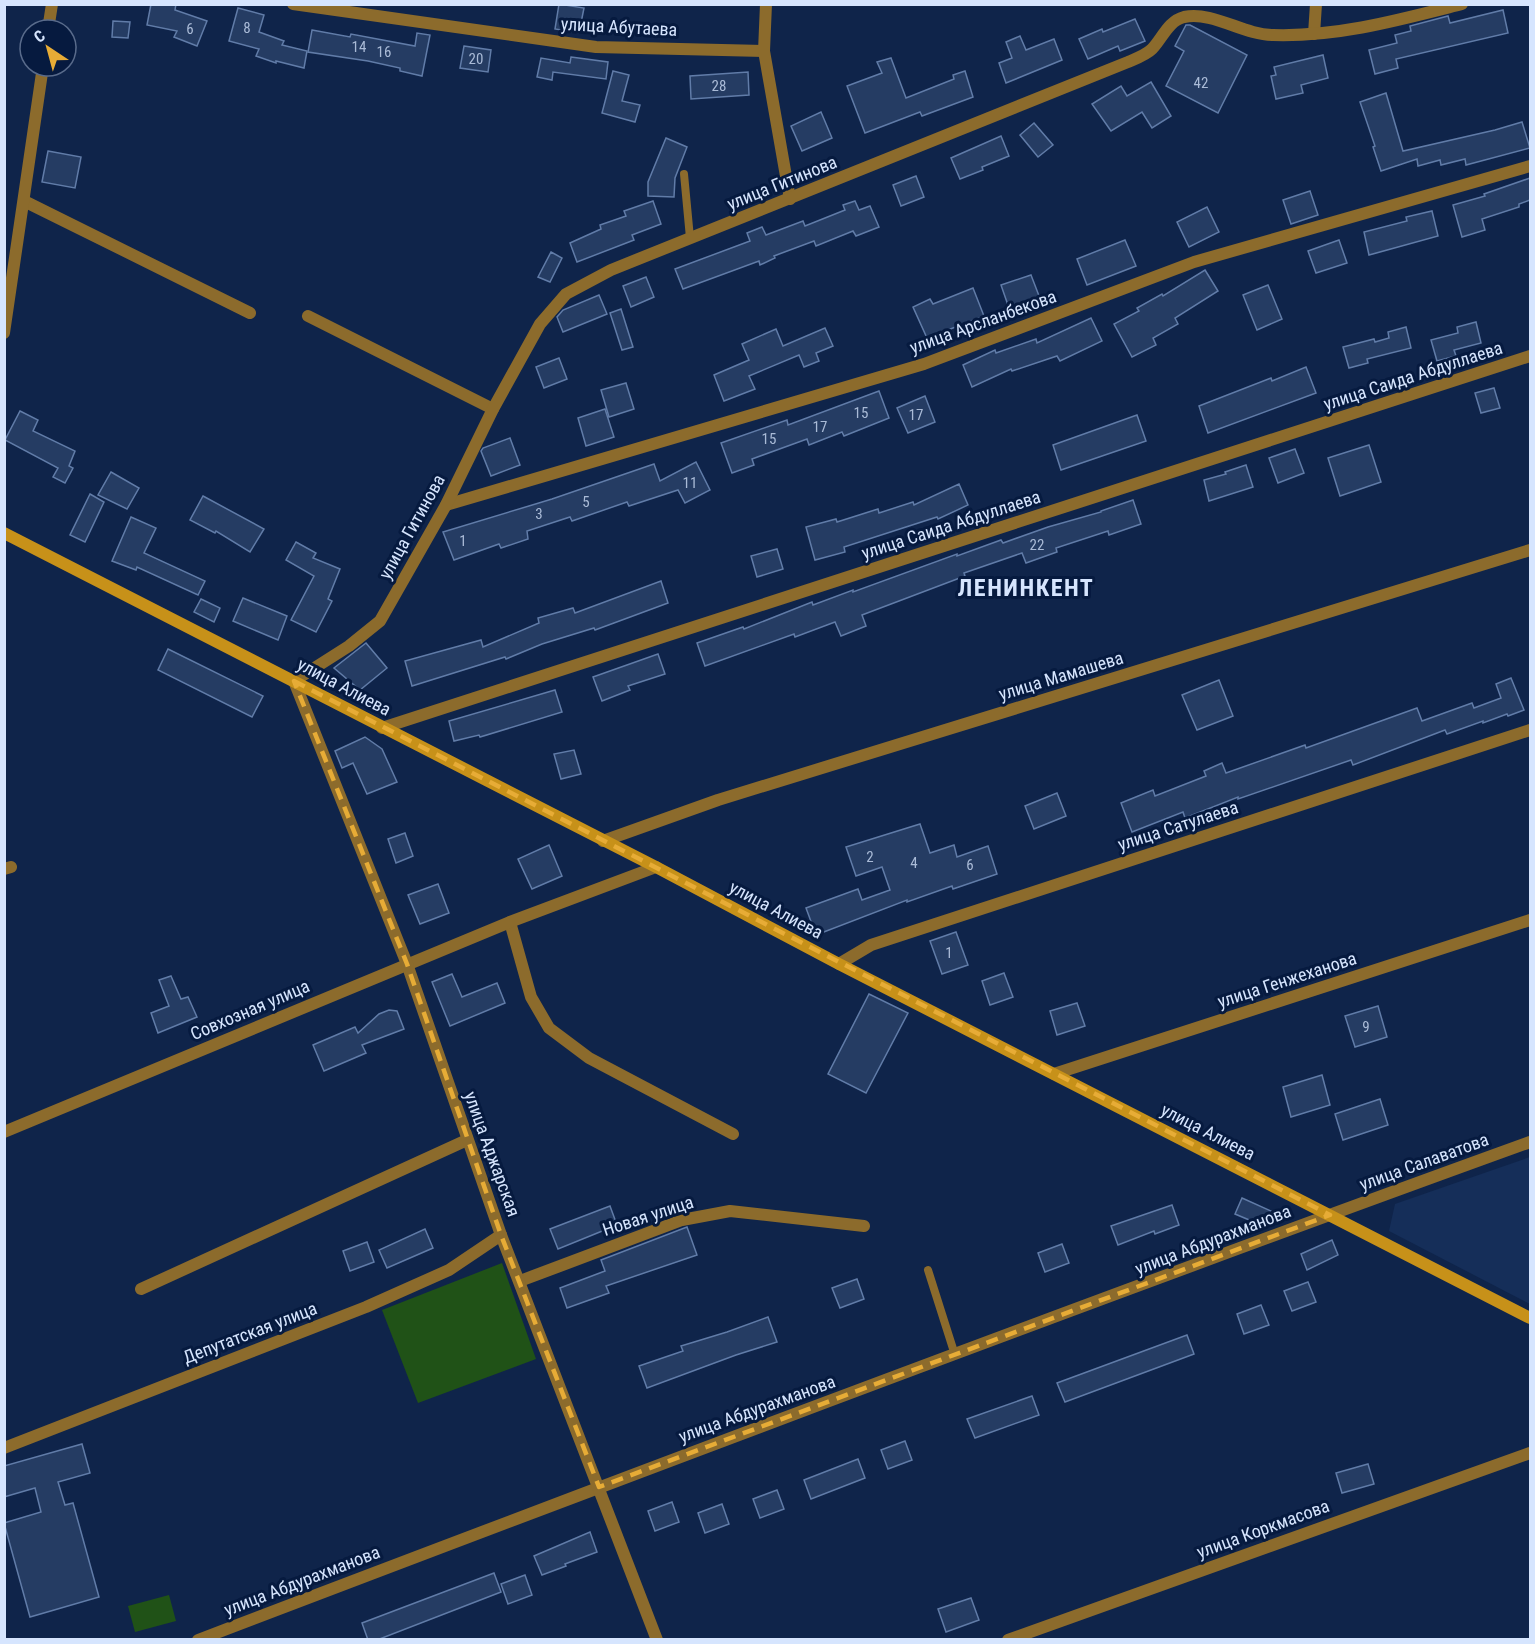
<svg xmlns="http://www.w3.org/2000/svg" width="1535" height="1644" viewBox="0 0 1535 1644" font-family="'Roboto Condensed',sans-serif">
<style>
.built{fill:#152e59}
.green{fill:#205217}
.building{fill:#253c63;stroke:#617ca8;stroke-width:1.5}
.lines{fill:none;stroke-linecap:round;stroke-linejoin:round}
.lane{stroke:#8c6b2c;stroke-width:8}
.street{stroke:#8c6b2c;stroke-width:12}
.secondary{stroke:#c79119;stroke-width:12}
.marked{fill:none;stroke:#e7ac36;stroke-width:4.5;stroke-dasharray:12 8;stroke-linejoin:round}
.labels{text-anchor:middle;stroke-width:6;stroke-linejoin:round;paint-order:stroke}
.number-label{font-size:15px;fill:#aabbd7}
.street-label{font-size:18px;fill:#d6e5fe;stroke:#061a3f}
.district-label{font-size:24px;font-weight:bold;letter-spacing:1.5px;fill:#d6e5fe;stroke:#061a3f}
</style>
<rect width="100%" height="100%" fill="#0f244a"/>
<path class="built" d="M1530 1157V1304L1389 1231 1395 1204Z"/>
<g class="green">
<path d="M502 1263 536 1359 418 1403 382 1310Z"/>
<path d="M169 1595 176 1621 135 1632 128 1606Z"/>
</g>
<g class="building">
<path d="M151 4H176L175 10 207 21 197 46 174 37 177 31 147 25Z"/>
<path d="M559 4 584 8 579 33 555 29Z"/>
<path d="M238 8 264 15 259 32 284 41 282 45 307 51 304 68 276 61V63L256 56 259 49 229 41Z"/>
<path d="M1503 10 1508 33 1396 59 1398 68 1375 74 1369 50 1397 43 1395 35 1411 31 1410 26 1448 16 1450 23Z"/>
<path d="M1135 19 1145 41 1120 51 1118 46 1088 59 1079 39 1102 29 1103 32Z"/>
<path d="M113 21 130 22 128 38 112 37Z"/>
<path d="M1186 25H1190L1247 55 1218 113 1166 86 1184 51 1175 46Z"/>
<path d="M312 30 350 37 351 34 415 46 417 33 430 35 422 76 400 71V68L368 61 308 52Z"/>
<path d="M1020 36 1026 50 1054 39 1062 60 1006 83 999 63 1012 58 1006 42Z"/>
<path d="M464 46 491 50 488 72 460 68Z"/>
<path d="M1323 55 1328 78 1301 85 1303 93 1276 99 1271 76 1276 75 1274 67Z"/>
<path d="M571 57 608 62 606 79 553 72 552 80 537 77 541 58 570 63Z"/>
<path d="M891 58 906 98 954 79 953 75 965 71 973 97 922 116 920 112 865 133 847 86 882 73 877 62Z"/>
<path d="M613 71 629 75 622 101 640 105 635 122 602 113Z"/>
<path d="M748 72 749 95 691 99 690 76Z"/>
<path d="M1151 82 1171 116 1152 128 1142 112 1111 131 1092 104 1121 86 1127 96Z"/>
<path d="M1386 93 1403 151 1495 130 1522 122 1530 148 1466 165 1465 159 1441 165 1440 160 1418 166 1417 159 1381 171 1373 147 1375 146 1360 102Z"/>
<path d="M821 112 832 138 802 151 791 126Z"/>
<path d="M1034 123 1053 145 1038 157 1020 135Z"/>
<path d="M1001 136 1009 156 982 167 983 170 960 179 951 158Z"/>
<path d="M666 138 687 147 675 178 674 197 648 196V182Z"/>
<path d="M48 151 81 157 75 188 42 182Z"/>
<path d="M916 176 924 197 901 206 893 185Z"/>
<path d="M1530 178V200L1519 204V207L1482 219 1485 230 1462 237 1453 205 1485 196 1484 194Z"/>
<path d="M1310 191 1318 215 1291 224 1283 200Z"/>
<path d="M653 201 661 224 632 235 634 240 577 262 570 243 601 229 600 225 626 216 624 211Z"/>
<path d="M855 201 859 210 870 206 879 227 856 236 853 231 816 246 814 241 774 256 775 258 760 265 759 261 683 289 675 269 750 241 747 233 762 227 766 235 803 221 805 226 845 210 843 205Z"/>
<path d="M1207 207 1219 232 1189 247 1177 222Z"/>
<path d="M1432 211 1438 236 1369 255 1364 232 1407 221 1406 217Z"/>
<path d="M1125 240 1136 266 1087 285 1077 259Z"/>
<path d="M1339 240 1347 263 1316 273 1308 251Z"/>
<path d="M551 252 562 258 550 282 538 277Z"/>
<path d="M1205 270 1218 291 1175 318 1178 324 1153 338 1156 345 1132 357 1114 324 1139 311 1137 308 1162 294 1163 296Z"/>
<path d="M1031 275 1041 301 1010 311 1001 285Z"/>
<path d="M646 277 654 297 631 307 623 286Z"/>
<path d="M1268 285 1282 319 1257 330 1243 295Z"/>
<path d="M973 288 984 316 927 338 913 307 930 299 933 304Z"/>
<path d="M599 295 607 314 563 332 557 317 563 310Z"/>
<path d="M621 309 633 347 622 350 610 313Z"/>
<path d="M1091 318 1102 341 1060 361 1057 356 1012 371 1011 369 972 387 963 365 995 350 996 353 1036 339 1037 343Z"/>
<path d="M1476 322 1481 343 1454 350 1456 356 1437 361 1431 340 1458 333 1457 327Z"/>
<path d="M1406 327 1411 348 1367 359 1368 363 1349 368 1343 347 1374 339 1375 342 1389 338 1388 332Z"/>
<path d="M825 328 833 346 816 353 819 361 804 367 799 355 749 376 755 389 724 401 714 375 749 360 742 344 776 329 783 346Z"/>
<path d="M559 358 567 379 544 388 536 367Z"/>
<path d="M1306 367 1316 393 1208 433 1199 406 1271 378 1272 381Z"/>
<path d="M626 383 634 409 609 417 601 390Z"/>
<path d="M1494 388 1500 408 1481 413 1475 393Z"/>
<path d="M879 391 889 418 844 436 842 432 809 445 807 439 752 459 754 465 732 473 721 443 787 420 788 425Z"/>
<path d="M925 396 935 422 908 433 897 408Z"/>
<path d="M605 409 614 437 586 446 578 418Z"/>
<path d="M20 411 38 420 33 431 75 451 69 466 73 468 65 483 53 477 58 468 5 440Z"/>
<path d="M1137 415 1146 441 1061 470 1053 445Z"/>
<path d="M510 438 520 465 491 476 481 451 483 448Z"/>
<path d="M1369 445 1381 482 1340 496 1328 458Z"/>
<path d="M1295 449 1304 473 1278 483 1269 458Z"/>
<path d="M696 462 710 490 685 503 678 490 629 506 627 502 572 521 570 517 527 531 528 539 501 548 499 544 454 560 443 532 552 499 654 464 660 481Z"/>
<path d="M1246 465 1253 487 1209 501 1204 480 1226 474 1225 472Z"/>
<path d="M111 472 139 488 127 509 98 495Z"/>
<path d="M959 484 968 505 938 519 937 517 844 547 845 552 815 560 806 527 836 519 837 522 878 509 879 513 913 502 914 505Z"/>
<path d="M90 494 104 502 85 542 70 535Z"/>
<path d="M203 496 264 529 250 552 216 531 215 533 190 520Z"/>
<path d="M1133 500 1141 524 1109 535 1108 531 1056 548 1057 552 1026 563 1022 553 964 573 965 576 862 615 866 626 841 636 835 622 795 637 794 634 705 666 697 643 743 627 744 629 812 602 813 605 853 590V592L957 554V556L1001 540 1003 543 1048 527 1101 512V511Z"/>
<path d="M131 517 156 528 144 553 205 581 198 595 137 567 136 570 112 561Z"/>
<path d="M296 542 316 553 313 558 340 569 328 599 332 601 316 632 291 620 314 576 286 560Z"/>
<path d="M777 549 783 569 757 577 751 556Z"/>
<path d="M661 581 668 603 595 630 594 628 542 644 506 659 505 657 412 686 405 661 481 640 483 647 539 623 538 618 573 608 575 613Z"/>
<path d="M243 598 287 616 278 640 233 621Z"/>
<path d="M201 599 220 608 214 622 194 612Z"/>
<path d="M366 643 387 668 360 690 334 668Z"/>
<path d="M168 649 263 696 252 717 158 670Z"/>
<path d="M658 654 665 674 628 686 630 690 602 701 593 677Z"/>
<path d="M1511 678 1524 710 1508 716 1507 714 1483 723V721L1447 734 1445 730 1353 765 1351 760 1238 799V797L1185 818 1183 812 1132 832 1121 803 1153 790 1155 796 1206 776 1204 771 1222 763 1226 773 1305 745 1306 748 1417 708 1422 721 1472 703 1474 708 1501 698 1496 684Z"/>
<path d="M1219 680 1233 716 1197 730 1182 695Z"/>
<path d="M555 690 562 712 480 737 479 735 454 741 449 721Z"/>
<path d="M365 737 382 749 397 782 367 794 353 763 342 768 335 751Z"/>
<path d="M574 750 581 774 561 779 554 754Z"/>
<path d="M1057 793 1066 816 1034 829 1025 806Z"/>
<path d="M920 824 930 853 954 845 957 857 988 846 997 874 953 889 952 886 907 902V900L816 935 806 908 858 889 862 900 890 890 882 867 856 876 846 847Z"/>
<path d="M405 833 413 856 396 863 388 839Z"/>
<path d="M549 845 562 876 532 889 518 859Z"/>
<path d="M438 884 449 913 420 924 408 895Z"/>
<path d="M956 932 968 965 942 974 930 941Z"/>
<path d="M1004 973 1013 997 990 1005 982 981Z"/>
<path d="M452 974 462 997 497 983 505 1003 450 1026 432 982Z"/>
<path d="M171 976 181 999 188 997 197 1017 158 1033 151 1013 169 1006 159 980Z"/>
<path d="M869 994 908 1013 866 1093 828 1074Z"/>
<path d="M1077 1003 1085 1026 1057 1035 1050 1011Z"/>
<path d="M1378 1006 1387 1037 1355 1047 1345 1016Z"/>
<path d="M389 1010 397 1011 404 1029 362 1045 366 1053 324 1071 313 1045 355 1027 358 1033 379 1014Z"/>
<path d="M1322 1075 1330 1105 1291 1117 1283 1087Z"/>
<path d="M1380 1099 1388 1125 1343 1140 1335 1114Z"/>
<path d="M1242 1198 1273 1212 1266 1227 1235 1214Z"/>
<path d="M1172 1205 1179 1225 1155 1234 1154 1231 1118 1245 1111 1226Z"/>
<path d="M610 1206 617 1225 558 1249 550 1229Z"/>
<path d="M687 1227 697 1255 606 1286 609 1293 567 1308 560 1288 605 1271 601 1260Z"/>
<path d="M425 1229 433 1248 387 1268 379 1250Z"/>
<path d="M1332 1240 1338 1255 1307 1270 1301 1254Z"/>
<path d="M367 1242 374 1262 350 1271 343 1251Z"/>
<path d="M1062 1244 1069 1263 1045 1272 1038 1253Z"/>
<path d="M857 1279 864 1299 840 1308 832 1288Z"/>
<path d="M1308 1282 1316 1302 1292 1311 1284 1291Z"/>
<path d="M1261 1305 1269 1325 1244 1334 1237 1314Z"/>
<path d="M768 1317 777 1342 736 1355 647 1388 639 1366 683 1351 681 1346 727 1332Z"/>
<path d="M1187 1335 1194 1354 1065 1402 1057 1383Z"/>
<path d="M1032 1396 1039 1415 975 1438 967 1419Z"/>
<path d="M905 1441 912 1460 888 1469 881 1450Z"/>
<path d="M82 1444 90 1473 58 1482 65 1505 73 1503 99 1597 30 1617 4 1523 41 1512 35 1488 4 1497V1466Z"/>
<path d="M858 1459 865 1478 811 1499 804 1480Z"/>
<path d="M1368 1464 1374 1484 1342 1493 1336 1473Z"/>
<path d="M777 1490 784 1509 760 1518 753 1499Z"/>
<path d="M672 1502 679 1522 655 1531 648 1511Z"/>
<path d="M722 1504 729 1524 705 1533 698 1513Z"/>
<path d="M590 1532 597 1552 565 1564 566 1566 542 1575 534 1556Z"/>
<path d="M494 1573 501 1592 377 1640H368L362 1623Z"/>
<path d="M525 1575 532 1595 508 1604 501 1584Z"/>
<path d="M971 1598 979 1620 946 1632 938 1609Z"/>
</g>
<g class="lines">
<g class="lane">
<path d="M684 174 690 238"/>
<path d="M928 1270 955 1355"/>
</g>
<g class="street">
<path d="M293 4 596 47 764 51"/>
<path d="M766 4 764 51 790 199"/>
<path d="M48 30 52 4"/>
<path d="M1314 34 1316 4"/>
<path d="M24 201 250 313"/>
<path d="M308 316 493 409"/>
<path d="M4 333 43 66"/>
<path d="M446 505 924 364 1194 262 1530 166"/>
<path d="M382 728 1530 356"/>
<path d="M603 841 718 800 1530 550"/>
<path d="M4 869 11 867"/>
<path d="M510 922 531 997 549 1028 589 1058 733 1134"/>
<path d="M839 964 871 945 1530 730"/>
<path d="M1054 1074 1530 920"/>
<path d="M4 1132 510 922 656 867"/>
<path d="M520 1281 682 1220 730 1211 864 1226"/>
<path d="M141 1289 467 1140"/>
<path d="M4 1448 366 1307 449 1270 501 1235"/>
<path d="M198 1640C641 1471 1085 1303 1530 1142"/>
<path d="M657 1640 501 1235 407 964 294 681 349 646 380 621 446 505 493 409 540 324 566 294 611 270 1128 62C1135 59 1146 55 1152 49 1162 39 1168 21 1184 17 1214 11 1243 35 1273 35 1338 37 1399 20 1462 4"/>
<path d="M1008 1640 1530 1453"/>
</g>
<path class="secondary" d="M4 533 656 867 839 964 1530 1318"/>
</g>
<path class="marked" d="M294 681 1330 1215 599 1487 501 1235 407 964Z"/>
<g class="labels">
<g class="number-label">
<text x="247" y="33">8</text>
<text x="190" y="34">6</text>
<text x="359" y="52">14</text>
<text x="384" y="57">16</text>
<text x="476" y="64">20</text>
<text x="1201" y="88">42</text>
<text x="719" y="91">28</text>
<text x="861" y="418">15</text>
<text x="916" y="420">17</text>
<text x="820" y="432">17</text>
<text x="769" y="444">15</text>
<text x="690" y="488">11</text>
<text x="586" y="507">5</text>
<text x="539" y="519">3</text>
<text x="463" y="546">1</text>
<text x="1037" y="550">22</text>
<text x="870" y="862">2</text>
<text x="914" y="868">4</text>
<text x="970" y="870">6</text>
<text x="949" y="958">1</text>
<text x="1366" y="1032">9</text>
</g>
<g class="street-label">
<text transform="translate(619 27) rotate(3)" y="6">улица Абутаева</text>
<text transform="translate(782 183) rotate(-22)" y="6">улица Гитинова</text>
<text transform="translate(983 322) rotate(-20)" y="6">улица Арсланбекова</text>
<text transform="translate(1413 376) rotate(-18)" y="6">улица Саида Абдуллаева</text>
<text transform="translate(951 525) rotate(-18)" y="6">улица Саида Абдуллаева</text>
<text transform="translate(412 527) rotate(-61)" y="6">улица Гитинова</text>
<text transform="translate(1061 676) rotate(-17)" y="6">улица Мамашева</text>
<text transform="translate(344 687) rotate(28)" y="6">улица Алиева</text>
<text transform="translate(1178 826) rotate(-18)" y="6">улица Сатулаева</text>
<text transform="translate(776 910) rotate(28)" y="6">улица Алиева</text>
<text transform="translate(1287 980) rotate(-18)" y="6">улица Генжеханова</text>
<text transform="translate(250 1010) rotate(-23)" y="6">Совхозная улица</text>
<text transform="translate(1208 1132) rotate(27)" y="6">улица Алиева</text>
<text transform="translate(492 1154) rotate(70)" y="6">улица Аджарская</text>
<text transform="translate(1424 1162) rotate(-20)" y="6">улица Салаватова</text>
<text transform="translate(648 1216) rotate(-18)" y="6">Новая улица</text>
<text transform="translate(1213 1240) rotate(-21)" y="6">улица Абдурахманова</text>
<text transform="translate(250 1333) rotate(-21)" y="6">Депутатская улица</text>
<text transform="translate(757 1409) rotate(-20)" y="6">улица Абдурахманова</text>
<text transform="translate(1263 1529) rotate(-20)" y="6">улица Коркмасова</text>
<text transform="translate(302 1581) rotate(-21)" y="6">улица Абдурахманова</text>
</g>
<g class="district-label">
<text x="1026" y="596">ЛЕНИНКЕНТ</text>
</g>
</g>
<rect width="1535" height="1644" fill="none" stroke="#d6e5fe" stroke-width="12"/>
<g transform="translate(48 48) rotate(324)"><circle r="28" fill="#061a3f" stroke="#596b8b" stroke-width="1.5"/>
<path d="M0-4.5L10 22L0 15L-10 22Z" fill="#e7ac36"/>
<text y="-9" font-size="16" font-weight="bold" text-anchor="middle" fill="#d6e5fe">С</text>
</g>
</svg>
